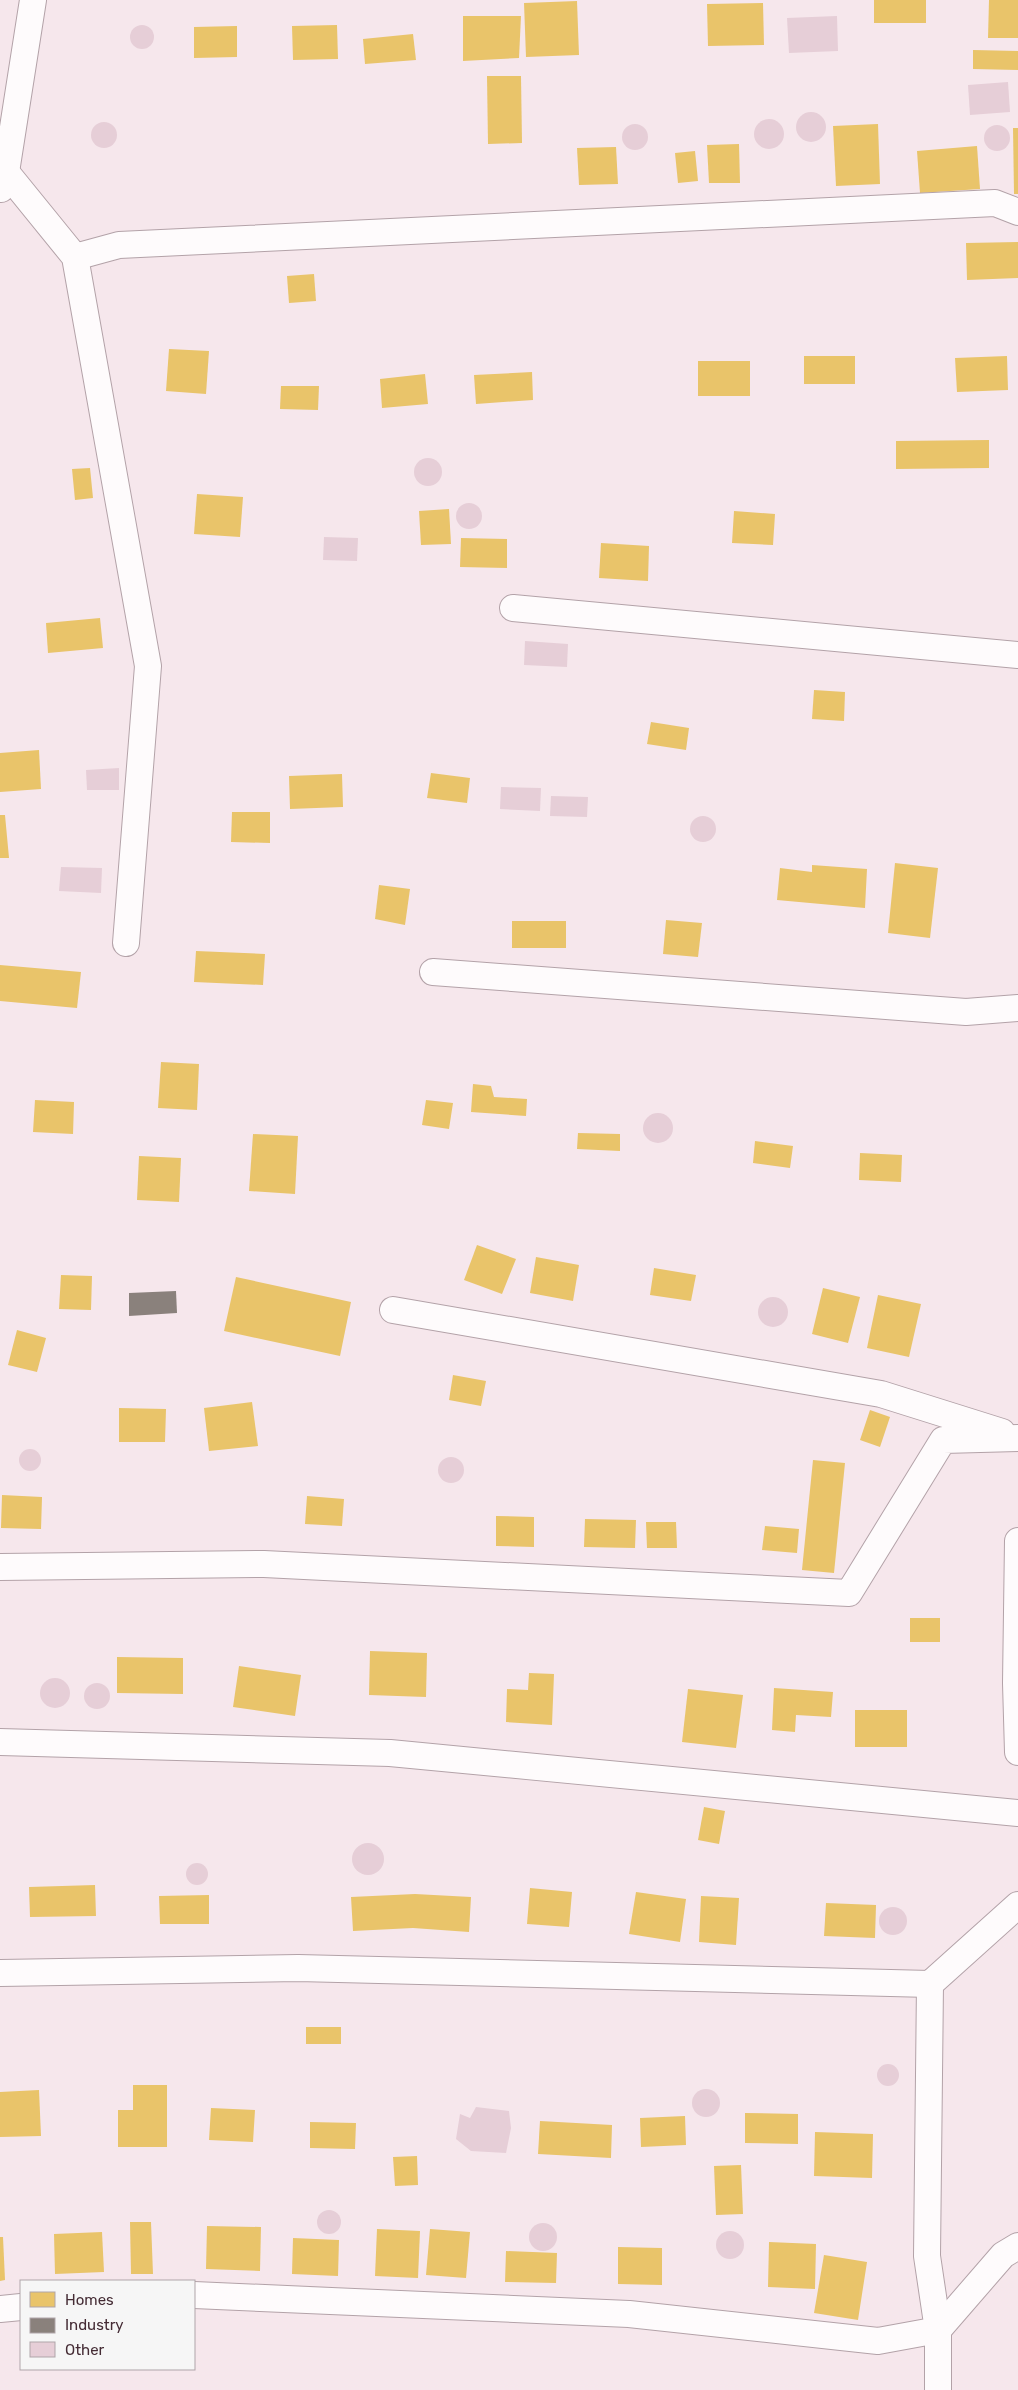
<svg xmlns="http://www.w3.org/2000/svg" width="1018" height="2390" viewBox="0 0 1018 2390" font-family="Rubik,sans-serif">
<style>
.homes{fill:#e9c46a}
.industry{fill:#8a817c}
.building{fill:#e6ced7}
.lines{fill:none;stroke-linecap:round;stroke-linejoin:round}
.minor-casing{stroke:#b3a2a8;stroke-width:28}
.minor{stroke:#fefbfc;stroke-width:26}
</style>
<rect width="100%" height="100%" fill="#f6e7ec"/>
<g class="homes">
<rect x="874" y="0" width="52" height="23"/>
<path d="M989 0H1018V38H988Z"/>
<path d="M577 1 579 55 526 57 524 3Z"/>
<path d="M763 3 764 45 708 46 707 4Z"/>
<path d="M463 16H521L519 58 463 61Z"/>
<path d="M337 25 338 59 293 60 292 26Z"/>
<path d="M237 26V57L194 58V27Z"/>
<path d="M413 34 416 60 365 64 363 39Z"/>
<path d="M973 50 1018 51V70L973 69Z"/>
<path d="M487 76H521L522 143 488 144Z"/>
<path d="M878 124 880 184 836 186 833 126Z"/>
<path d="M1013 128H1018V194H1014Z"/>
<path d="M739 144 740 183H709L707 145Z"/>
<path d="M977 146 980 189 920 193 917 151Z"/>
<path d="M616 147 618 184 579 185 577 148Z"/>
<path d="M695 151 698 181 678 183 675 153Z"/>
<path d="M1018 242V278L967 280 966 243Z"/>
<path d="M314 274 316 301 289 303 287 276Z"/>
<path d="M169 349 209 351 206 394 166 391Z"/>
<rect x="804" y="356" width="51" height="28"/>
<path d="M1007 356 1008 390 957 392 955 358Z"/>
<rect x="698" y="361" width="52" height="35"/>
<path d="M532 372 533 400 476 404 474 375Z"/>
<path d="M425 374 428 404 382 408 380 379Z"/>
<path d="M281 386H319L318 410 280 409Z"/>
<path d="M989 440V468L896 469V441Z"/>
<path d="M90 468 93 498 75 500 72 469Z"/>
<path d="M197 494 243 497 240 537 194 534Z"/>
<path d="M449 509 451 544 421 545 419 511Z"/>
<path d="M734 511 775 514 773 545 732 543Z"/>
<path d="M461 538 507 539V568L460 567Z"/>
<path d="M601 543 649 546 648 581 599 578Z"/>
<path d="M100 618 103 648 48 653 46 623Z"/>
<path d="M814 690 845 692 844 721 812 719Z"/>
<path d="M651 722 689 728 686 750 647 744Z"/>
<path d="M39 750 41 789 0 792V753Z"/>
<path d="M431 773 470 778 467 803 427 798Z"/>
<path d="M342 774 343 807 290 809 289 776Z"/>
<path d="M232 812H270V843L231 842Z"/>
<path d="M0 815H5L9 858H0Z"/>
<path d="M895 863 938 868 930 938 888 933Z"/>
<path d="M812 865 867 869 865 908 777 900 780 868 812 872Z"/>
<path d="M379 885 410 889 405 925 375 919Z"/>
<path d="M666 920 702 923 698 957 663 954Z"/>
<rect x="512" y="921" width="54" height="27"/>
<path d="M196 951 265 954 263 985 194 982Z"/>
<path d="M0 965 81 972 77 1008 0 1001Z"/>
<path d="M161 1062 199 1064 197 1110 158 1108Z"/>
<path d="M473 1084 491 1086 494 1097 527 1099 526 1116 471 1112Z"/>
<path d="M35 1100 74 1102 73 1134 33 1132Z"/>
<path d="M426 1100 453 1103 449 1129 422 1125Z"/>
<path d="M578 1133 620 1134V1151L577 1149Z"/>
<path d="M253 1134 298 1136 295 1194 249 1191Z"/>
<path d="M755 1141 793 1146 790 1168 753 1163Z"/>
<path d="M860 1153 902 1155 901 1182 859 1180Z"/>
<path d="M139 1156 181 1158 179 1202 137 1200Z"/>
<path d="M477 1245 516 1259 502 1294 464 1280Z"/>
<path d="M536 1257 579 1265 573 1301 530 1293Z"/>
<path d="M654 1268 696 1275 691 1301 650 1295Z"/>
<path d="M61 1275 92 1276 91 1310 59 1309Z"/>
<path d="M236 1277 351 1302 340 1356 224 1331Z"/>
<path d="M823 1288 860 1297 848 1343 812 1334Z"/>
<path d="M878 1295 921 1304 909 1357 867 1348Z"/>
<path d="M17 1330 46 1338 37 1372 8 1365Z"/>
<path d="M453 1375 486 1381 481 1406 449 1400Z"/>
<path d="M252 1402 258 1446 209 1451 204 1408Z"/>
<path d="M119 1408 166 1409 165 1442H119Z"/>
<path d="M870 1410 890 1417 880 1447 860 1440Z"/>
<path d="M813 1460 845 1463 834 1573 802 1570Z"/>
<path d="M2 1495 42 1497 41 1529 1 1528Z"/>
<path d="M307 1496 344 1499 342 1526 305 1524Z"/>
<path d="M496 1516 534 1517V1547L496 1546Z"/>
<path d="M585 1519 636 1520 635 1548 584 1547Z"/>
<path d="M646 1522H676L677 1548H647Z"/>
<path d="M765 1526 799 1529 797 1553 762 1550Z"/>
<rect x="910" y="1618" width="30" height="24"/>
<path d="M370 1651 427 1653 426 1697 369 1695Z"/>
<path d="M117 1657 183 1658V1694L117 1693Z"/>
<path d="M239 1666 301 1675 295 1716 233 1707Z"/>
<path d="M529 1673 554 1674 552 1725 506 1722 507 1689 528 1690Z"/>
<path d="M774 1688 833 1692 831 1717 796 1715 795 1732 772 1730Z"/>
<path d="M688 1689 743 1695 736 1748 682 1742Z"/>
<rect x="855" y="1710" width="52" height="37"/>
<path d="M704 1807 725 1811 719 1844 698 1840Z"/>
<path d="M95 1885 96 1916 30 1917 29 1887Z"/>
<path d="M530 1888 572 1892 569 1927 527 1924Z"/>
<path d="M636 1892 686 1899 680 1942 629 1934Z"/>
<path d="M415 1894 471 1897 469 1932 413 1928 353 1931 351 1897Z"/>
<path d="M209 1895V1924H160L159 1896Z"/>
<path d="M701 1896 739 1898 736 1945 699 1942Z"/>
<path d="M826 1903 876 1905 875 1938 824 1936Z"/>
<rect x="306" y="2027" width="35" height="17"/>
<path d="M133 2085H167V2147H118V2110H133Z"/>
<path d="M39 2090 41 2136 0 2137V2092Z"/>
<path d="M211 2108 255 2110 253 2142 209 2140Z"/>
<path d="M745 2113 798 2114V2144L745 2143Z"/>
<path d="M685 2116 686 2145 641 2147 640 2118Z"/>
<path d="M540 2121 612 2125 611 2158 538 2154Z"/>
<path d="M310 2122 356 2123 355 2149 310 2148Z"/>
<path d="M815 2132 873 2134 872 2178 814 2176Z"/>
<path d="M417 2156 418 2185 395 2186 393 2157Z"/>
<path d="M741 2165 743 2214 716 2215 714 2166Z"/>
<path d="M130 2222H151L153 2274H131Z"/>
<path d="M207 2226 261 2227 260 2271 206 2269Z"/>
<path d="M377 2229 420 2231 418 2278 375 2276Z"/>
<path d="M430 2229 470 2232 466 2278 426 2275Z"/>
<path d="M102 2232 104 2272 55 2274 54 2234Z"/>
<path d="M0 2237H3L5 2280 0 2281Z"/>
<path d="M293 2238 339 2240 338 2276 292 2274Z"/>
<path d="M769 2242 816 2244 815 2289 768 2287Z"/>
<path d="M618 2247 662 2248V2285L618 2284Z"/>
<path d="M506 2251 557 2253 556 2283 505 2282Z"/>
<path d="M824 2255 867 2262 858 2320 814 2313Z"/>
</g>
<path class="industry" d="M176 1291 177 1313 129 1316V1293Z"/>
<g class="building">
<path d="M837 16 838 51 789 53 787 18Z"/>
<circle cx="142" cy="37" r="12"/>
<path d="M1008 82 1010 112 970 115 968 85Z"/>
<circle cx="811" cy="127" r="15"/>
<circle cx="769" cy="134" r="15"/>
<circle cx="104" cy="135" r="13"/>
<circle cx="635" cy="137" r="13"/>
<circle cx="997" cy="138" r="13"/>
<circle cx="428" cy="472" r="14"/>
<circle cx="469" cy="516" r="13"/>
<path d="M324 537 358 538 357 561 323 560Z"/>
<path d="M525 641 568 644 567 667 524 665Z"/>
<path d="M119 768V790H87L86 770Z"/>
<path d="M501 787 541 788 540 811 500 809Z"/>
<path d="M551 796 588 797 587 817 550 816Z"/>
<circle cx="703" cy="829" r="13"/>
<path d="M61 867 102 868 101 893 59 891Z"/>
<circle cx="658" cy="1128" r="15"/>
<circle cx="773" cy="1312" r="15"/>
<circle cx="30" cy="1460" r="11"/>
<circle cx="451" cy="1470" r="13"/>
<circle cx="55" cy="1693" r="15"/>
<circle cx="97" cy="1696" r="13"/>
<circle cx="368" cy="1859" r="16"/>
<circle cx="197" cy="1874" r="11"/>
<circle cx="893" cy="1921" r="14"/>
<circle cx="888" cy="2075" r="11"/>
<circle cx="706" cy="2103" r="14"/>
<path d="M476 2107 509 2111 511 2128 506 2153 471 2151 456 2139 460 2114 470 2118Z"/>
<circle cx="329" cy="2222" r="12"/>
<circle cx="543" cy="2237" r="14"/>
<circle cx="730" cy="2245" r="14"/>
</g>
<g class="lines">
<g class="minor-casing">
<g id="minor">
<path d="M6 172 75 257 148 666 126 943"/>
<path d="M1 189 6 172 33 0"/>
<path d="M75 257 119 245 995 203 1018 212"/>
<path d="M513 608 1018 655"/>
<path d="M433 972 966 1012 1018 1008"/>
<path d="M393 1310 881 1394 1002 1432"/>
<path d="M1018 1541 1016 1683 1018 1752"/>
<path d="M0 1567 264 1564 849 1593 943 1440 1018 1438"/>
<path d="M0 1742 390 1753 1018 1813"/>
<path d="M0 1973 298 1968 930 1984 1018 1905"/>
<path d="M930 1984 927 2256 938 2330V2390"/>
<path d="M194 2295 629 2314 878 2341 938 2330 1003 2255 1018 2246"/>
<path d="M0 2309 21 2307"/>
</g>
</g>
<use href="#minor" class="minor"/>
</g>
<rect x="20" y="2280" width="175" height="90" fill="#f6f6f6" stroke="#afa5a9"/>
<rect x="30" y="2292" width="25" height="15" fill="#e9c46a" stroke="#afa5a9"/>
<text x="65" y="2305" font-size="15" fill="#452c35">Homes</text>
<rect x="30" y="2318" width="25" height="15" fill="#8a817c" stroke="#afa5a9"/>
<text x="65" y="2330" font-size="15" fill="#452c35">Industry</text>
<rect x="30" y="2342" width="25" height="15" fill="#e6ced7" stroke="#afa5a9"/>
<text x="65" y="2355" font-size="15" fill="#452c35">Other</text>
</svg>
